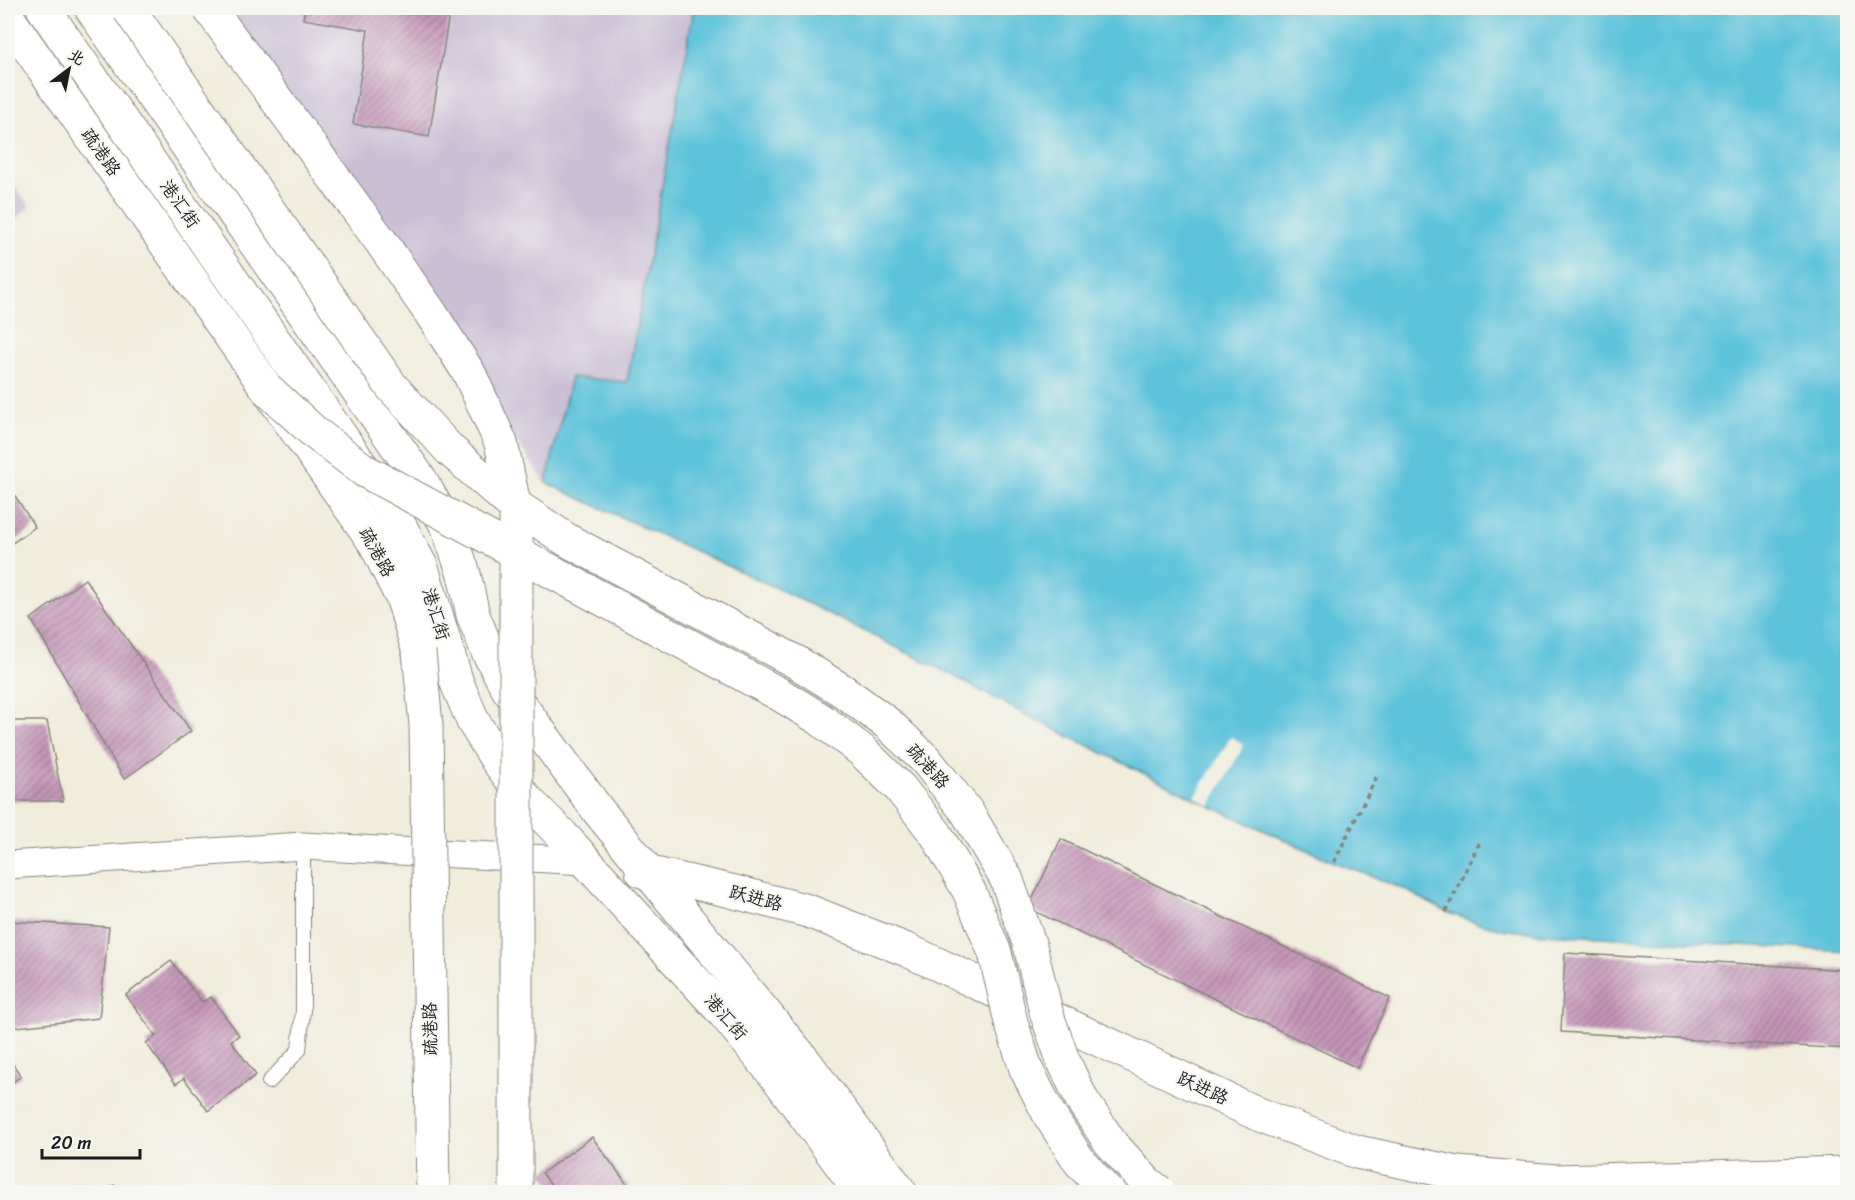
<svg xmlns="http://www.w3.org/2000/svg" width="1855" height="1200" viewBox="0 0 1855 1200" font-family="Sriracha,'LXGW WenKai TC',sans-serif">
<style>
.industrial{fill:#cbbfd5}
.water{fill:#5dc3da;stroke:#3c707b;stroke-width:1.5}
.pier{fill:#f0eddb}
.building{fill:url(#building-hatch)}
.lines{fill:none;stroke-linecap:round;stroke-linejoin:round}
.lane-casing{stroke:#86847c;stroke-width:16}
.street-casing{stroke:#86847c;stroke-width:29}
.secondary-casing{stroke:#86847c;stroke-width:35}
.highway-casing{stroke:#86847c;stroke-width:35}
.path{stroke:#86847c;stroke-width:4;stroke-dasharray:4.5 4.5;stroke-linecap:butt}
.lane{stroke:#fff;stroke-width:14}
.street{stroke:#fff;stroke-width:27}
.secondary{stroke:#fff;stroke-width:33}
.highway{stroke:#fff;stroke-width:33}
.highway-bridge-casing{stroke:#86847c;stroke-width:35;stroke-linecap:butt}
.highway-bridge{stroke:#fff;stroke-width:33}
.labels{text-anchor:middle;stroke-width:4.5;stroke-linejoin:round;paint-order:stroke}
.street-label{font-size:18px;fill:#1c1c1c;stroke:#f6f6f2}
</style>
<defs>
<pattern id="building-hatch" width="6" height="6" patternUnits="userSpaceOnUse" patternTransform="scale(1.5)"><rect width="6" height="6" fill="#c495b8"/><path d="M-1 1l2-2M0 6l6-6M5 7l2-2" fill="none" stroke="#9e7995"/></pattern>
</defs>
<rect width="100%" height="100%" fill="#f6f6f2"/>
<filter id="ink" filterUnits="userSpaceOnUse"><feTurbulence type="fractalNoise" baseFrequency=".0167" numOctaves="2"/><feDisplacementMap in="SourceGraphic" scale="12" xChannelSelector="R" yChannelSelector="G"/><feConvolveMatrix kernelMatrix="1 2 1 2 8 2 1 2 1" color-interpolation-filters="sRGB"/></filter>
<filter id="wash" filterUnits="userSpaceOnUse"><feTurbulence type="fractalNoise" baseFrequency=".008" numOctaves="4" result="noise"/><feDisplacementMap in="SourceGraphic" scale="24" xChannelSelector="R" yChannelSelector="G"/><feGaussianBlur stdDeviation="1.35" result="paint"/><feColorMatrix in="noise" values="0 0 0 0 0 0 0 0 0 0 0 0 0 0 0 0 0 1.4 0 .05"/><feComposite in="paint" operator="in"/></filter>
<g filter="url(#wash)">
<rect width="100%" height="100%" fill="#f0eddb"/>
<g class="industrial">
<path d="M206 8H694L627 383 571 377 546 483Z"/>
<path d="M8 176 30 207 8 226Z"/>
</g>
<path class="water" d="M694 8H1847V951L1545 934 1507 930 1478 923 1446 912 1406 890 1334 862 1210 806 1026 715 942 670 785 592 546 483 571 377 627 382Z"/>
<path class="pier" d="M1231 737 1244 745 1210 806 1195 797Z"/>
<g id="blocks">
<g class="building">
<path d="M305 8H450L429 137 353 124 368 30 303 19Z"/>
<path d="M8 485 35 527 8 546Z"/>
<path d="M85 579 191 731 124 779 31 619Z"/>
<path d="M8 721H47L63 801H8Z"/>
<path d="M1061 839 1390 998 1357 1068 1028 908Z"/>
<path d="M8 921 109 927 99 1018 8 1028Z"/>
<path d="M1565 953 1848 970V1049L1561 1032Z"/>
<path d="M171 961 202 1002 211 997 239 1035 231 1041 256 1075 208 1111 184 1078 176 1084 146 1043 156 1036 126 995Z"/>
<path d="M8 1057 21 1076 8 1086Z"/>
<path d="M592 1137 633 1192H556L542 1173Z"/>
<path d="M114 1185 119 1192H102Z"/>
</g>
</g>
</g>
<g filter="url(#ink)">
<use href="#blocks" fill-opacity="0" stroke="#86847c" stroke-width="1.5"/>
<g class="lines">
<g class="lane-casing">
<path id="lane" d="M269 1082 299 1050 303 1010V846"/>
</g>
<g class="street-casing">
<path id="street" d="M8 865 303 846 586 861"/>
</g>
<g class="secondary-casing">
<g id="secondary">
<path d="M43 8 390 507 422 568 457 683 473 721 497 760 527 800 562 835 724 1013 779 1080 861 1192"/>
<path d="M91 8 422 482 448 528 464 574 473 615 488 652 508 689 600 813 806 1063 900 1192"/>
<path d="M642 871 731 891 808 911 907 950 1260 1115 1357 1152 1457 1173 1556 1181 1848 1173"/>
</g>
</g>
<g class="highway-casing">
<path id="highway" d="M8 18 375 543 403 600 419 652"/>
</g>
<g class="path">
<path d="M1334 862 1378 774"/>
<path d="M1446 912 1479 843"/>
</g>
<use href="#lane" class="lane"/>
<use href="#street" class="street"/>
<use href="#secondary" class="secondary"/>
<use href="#highway" class="highway"/>
<g class="highway-bridge-casing">
<g id="highway-bridge">
<path d="M128 8 392 387 450 450 507 500 567 540 796 662 843 691 887 723 926 760 967 812 1006 878 1030 946 1047 1015 1063 1060 1082 1100 1110 1142 1147 1183 1159 1192"/>
<path d="M209 8 382 243 432 315 469 373 501 443 516 513V1192"/>
<path d="M267 389 315 433 365 471 779 694 820 719 861 750 900 788 936 834 969 891 995 953 1011 1022 1026 1069 1050 1116 1080 1162 1107 1192"/>
<path d="M419 652 426 725 433 1192"/>
</g>
</g>
<use href="#highway-bridge" class="highway-bridge"/>
</g>
</g>
<g class="labels">
<g class="street-label">
<text transform="translate(101 152) rotate(55)" y="6">疏港路</text>
<text transform="translate(180 204) rotate(55)" y="6">港汇街</text>
<text transform="translate(377 552) rotate(61)" y="6">疏港路</text>
<text transform="translate(436 614) rotate(73)" y="6">港汇街</text>
<text transform="translate(928 766) rotate(48)" y="6">疏港路</text>
<text transform="translate(756 898) rotate(15)" y="6">跃进路</text>
<text transform="translate(726 1017) rotate(49)" y="6">港汇街</text>
<text transform="translate(430 1029) rotate(-91)" y="6">疏港路</text>
<text transform="translate(1203 1088) rotate(25)" y="6">跃进路</text>
</g>
</g>
<rect width="1855" height="1200" fill="none" stroke="#f6f6f2" stroke-width="30"/>
<g transform="translate(69 69) rotate(32)" stroke="#f6f6f2" stroke-width="4.5" paint-order="stroke">
<path d="M0-4.5L10 22L0 15L-10 22Z" fill="#1c1c1c"/>
<text y="-9" font-size="16" font-weight="bold" text-anchor="middle" fill="#1c1c1c">北</text>
</g>
<path d="M42 1149v9h98v-9" fill="none" stroke="#1c1c1c" stroke-width="3"/>
<text x="51" y="1149" font-size="18" fill="#1c1c1c" stroke="#f6f6f2" stroke-width="4.5" paint-order="stroke">20 m</text>
</svg>
